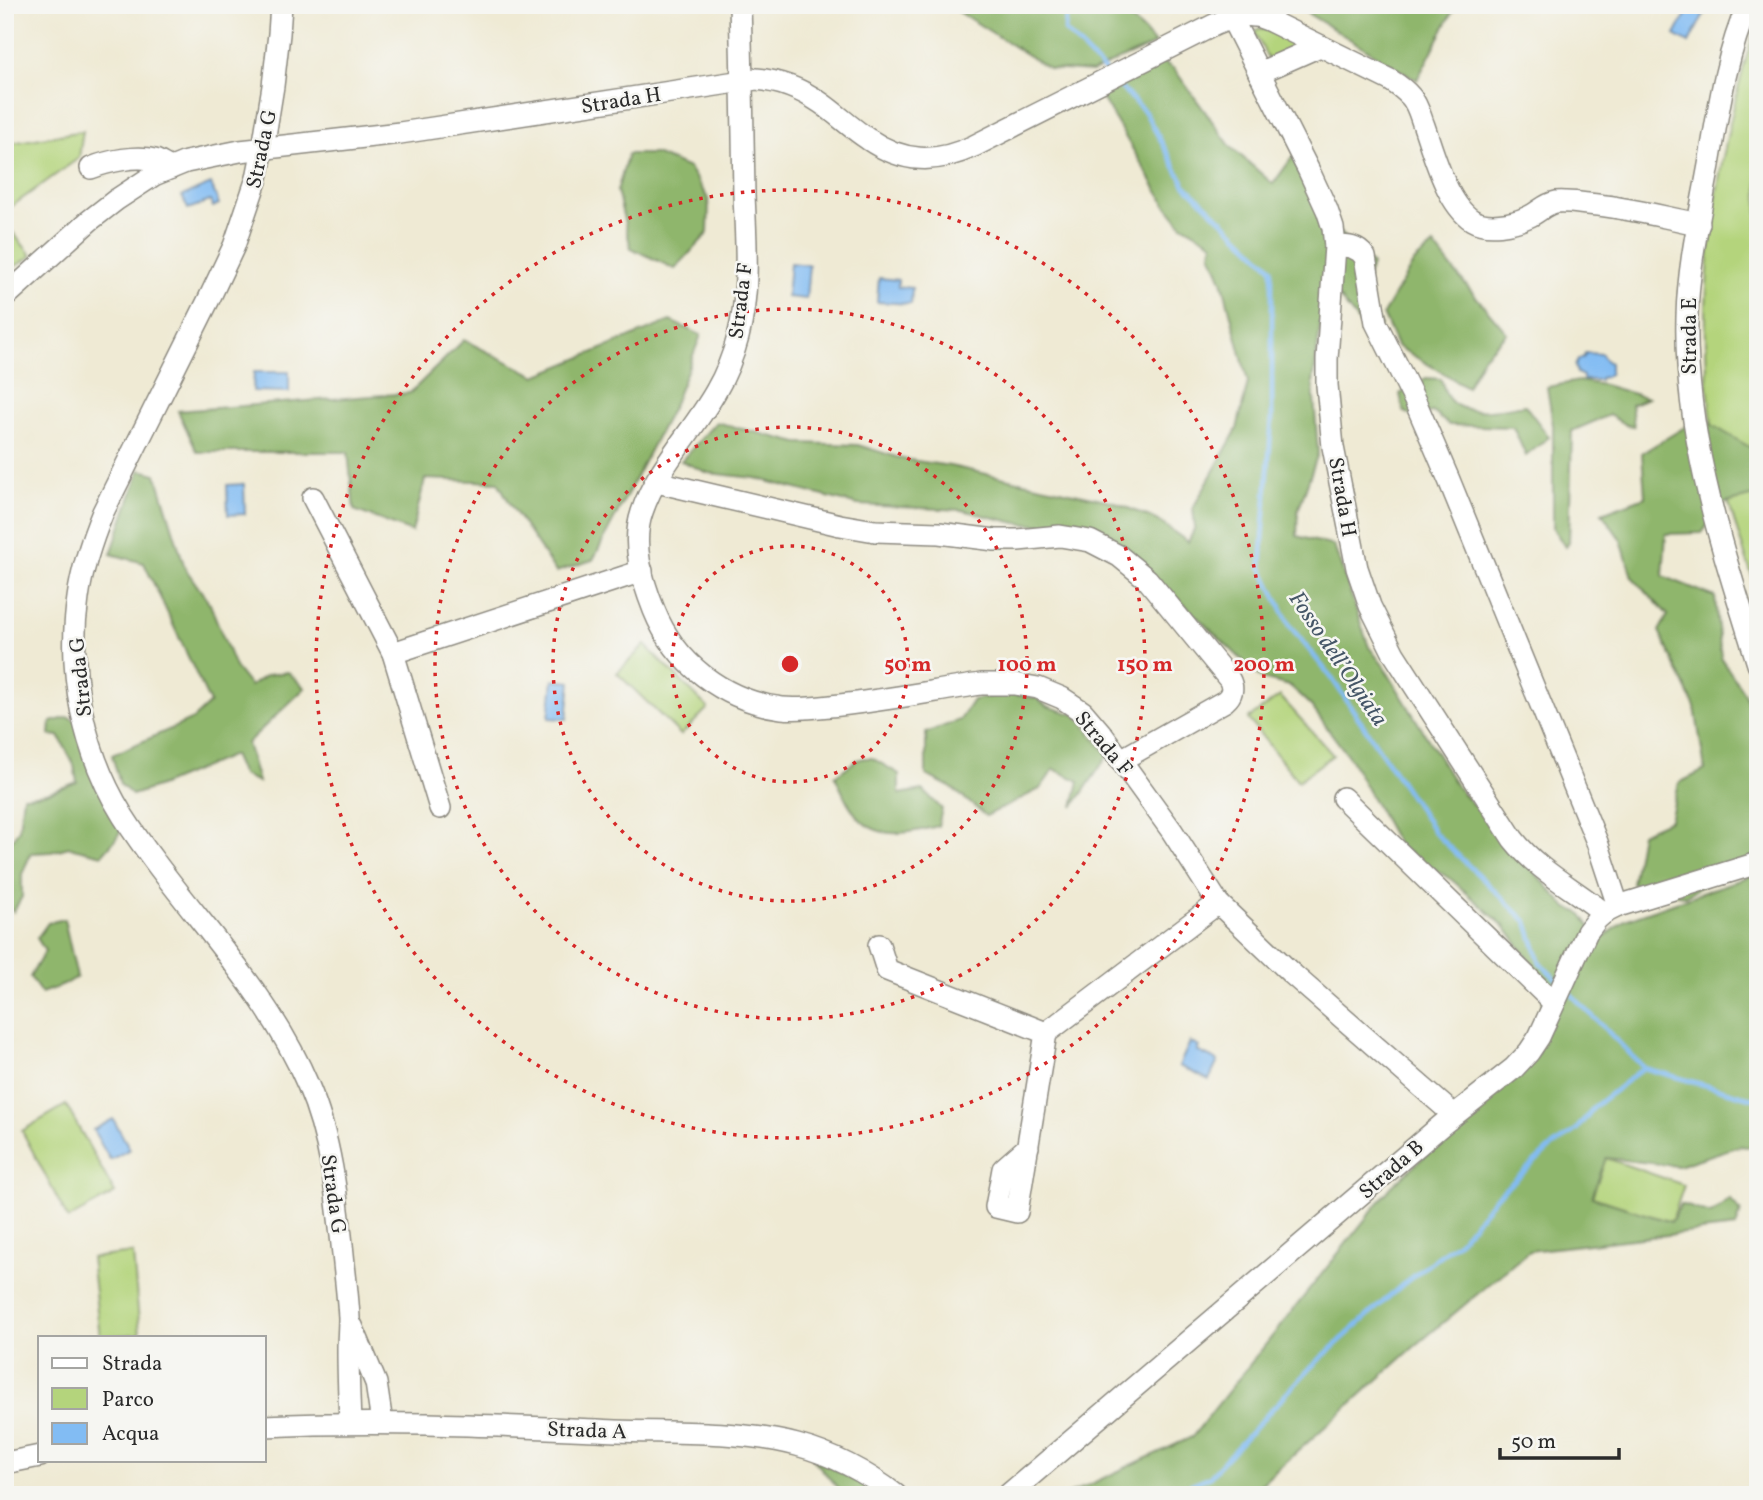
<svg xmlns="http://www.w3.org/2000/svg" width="1763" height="1500" viewBox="0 0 1763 1500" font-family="Vollkorn,serif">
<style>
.green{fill:#b4d47c;stroke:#708054;stroke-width:2}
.forest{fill:#8fb66c;stroke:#5d704c;stroke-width:2}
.water{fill:#82bcf3;stroke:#56748f;stroke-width:2}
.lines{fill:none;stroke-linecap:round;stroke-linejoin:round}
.stream{stroke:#82bcf3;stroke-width:4.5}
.minor-casing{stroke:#8d8a80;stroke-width:24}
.minor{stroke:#fff;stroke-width:21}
.ring{fill:none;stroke:#d62828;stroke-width:3.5;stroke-dasharray:3.5 7}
.labels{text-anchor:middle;stroke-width:5;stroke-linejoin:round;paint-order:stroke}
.street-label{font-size:21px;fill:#2b2b2b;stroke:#f6f6f2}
.water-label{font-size:23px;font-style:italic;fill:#455667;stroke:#f6f6f2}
.centre{fill:#d62828;stroke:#f6f6f2;stroke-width:3.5}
.ring-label{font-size:21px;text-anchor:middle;font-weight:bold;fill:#d62828;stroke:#f6f6f2;stroke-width:5;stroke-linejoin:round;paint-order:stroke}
</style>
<rect width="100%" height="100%" fill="#f6f6f2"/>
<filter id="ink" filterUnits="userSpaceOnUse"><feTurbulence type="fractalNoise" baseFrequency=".0143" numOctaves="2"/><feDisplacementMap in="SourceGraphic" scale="14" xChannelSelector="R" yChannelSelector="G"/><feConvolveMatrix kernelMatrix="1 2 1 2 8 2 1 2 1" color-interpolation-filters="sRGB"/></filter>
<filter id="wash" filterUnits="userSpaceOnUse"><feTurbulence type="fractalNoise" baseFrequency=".00686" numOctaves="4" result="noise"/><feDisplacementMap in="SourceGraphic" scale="28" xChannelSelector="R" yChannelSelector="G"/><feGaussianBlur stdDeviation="1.57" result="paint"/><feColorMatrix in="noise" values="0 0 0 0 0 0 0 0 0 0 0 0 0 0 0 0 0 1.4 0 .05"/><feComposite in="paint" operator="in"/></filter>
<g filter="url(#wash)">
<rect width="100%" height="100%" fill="#efead4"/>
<g class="green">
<path d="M1758 20V594C1746 556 1731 517 1722 477 1695 362 1705 237 1730 123 1738 88 1746 54 1758 20Z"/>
<path d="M1261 28 1301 43 1269 60 1255 34 1256 30Z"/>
<path d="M83 131 79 158 5 211V144Z"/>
<path d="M5 223 32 256 5 272Z"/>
<path d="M645 645 708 708 681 735 617 673Z"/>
<path d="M1280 696 1333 755 1298 781 1248 719Z"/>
<path d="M66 1105 115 1193 68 1219 22 1131Z"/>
<path d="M1606 1158 1684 1185 1671 1223 1591 1197Z"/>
<path d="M133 1253 140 1334 100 1337 91 1258Z"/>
</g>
<g class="forest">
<path d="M948 5H1124L1125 14 1144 31 1155 44 1092 72 1050 69Z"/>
<path d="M1294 5H1456L1417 80Z"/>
<path d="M1161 61 1174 69 1231 147 1273 184 1294 155 1321 214 1372 265 1360 295 1381 326 1367 333 1326 281 1313 383 1318 453 1298 511 1297 536 1334 546 1369 647 1383 665 1457 787 1567 908 1581 913 1600 941 1625 920 1758 873V1148L1739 1146 1678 1166 1606 1158 1592 1197 1671 1222 1681 1204 1711 1214 1730 1199 1741 1212 1736 1227 1529 1251 1414 1347 1249 1495H1067L1192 1437 1391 1187 1538 1052 1545 980 1504 926 1452 880 1399 847 1351 760 1311 706 1290 686 1262 679 1163 584 1094 531 1016 523 962 510 858 505 755 478 708 473 681 461 716 422 798 443 858 445 903 459 950 466 1111 501 1157 520 1188 542 1195 528 1193 508 1237 429 1248 382 1222 280 1211 254 1213 243 1182 225 1166 205 1099 93Z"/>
<path d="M628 154H655L689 168 709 200 708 233 675 269 631 248 617 191Z"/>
<path d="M1434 245 1455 272 1507 333 1483 357 1467 387 1397 346 1383 314 1414 262Z"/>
<path d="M670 321 701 335 673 406 593 560 556 572 512 507 498 482 425 479 412 532 354 510 348 452H197L178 411 410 393 464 340 536 376Z"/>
<path d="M1426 378 1441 379C1443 385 1445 395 1450 400 1466 418 1504 408 1525 405L1549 437 1526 456 1513 427 1449 425 1433 412 1413 416 1404 412 1400 394Z"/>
<path d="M1579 381 1604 385 1648 398 1631 405 1634 426 1626 425 1609 415 1572 431 1569 543 1565 547 1553 528V425L1547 387Z"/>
<path d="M1700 418 1758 452V495L1723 504 1702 533 1666 534 1663 576 1715 597 1721 658 1746 696 1758 748V853L1685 896 1650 892 1632 884 1641 833 1670 820 1679 783 1705 770 1695 707 1659 631 1668 615 1632 577 1621 540 1602 513 1645 497 1642 453Z"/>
<path d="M140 470 156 474 185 568 210 604 235 667 250 686 267 675 288 672 305 688 247 743 258 782 242 775 233 755 157 787 132 795 120 784 112 755 193 719 210 703 144 563 111 554Z"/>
<path d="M1003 693 1036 698 1047 706 1076 715 1108 755 1073 807 1079 781 1054 769 1040 789 986 816 952 788 926 775V733L960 720 973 700Z"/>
<path d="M69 717 81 724 121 830 115 840 102 855 69 847 51 852 31 853 22 874V897L13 912 5 902V851L19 829 23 796C43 796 59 789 77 782L74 765 59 736 50 735 51 722Z"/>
<path d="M865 758H872L899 774V794L923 790 942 809 938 826C904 834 871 843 850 806 844 797 840 786 835 776L857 760Z"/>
<path d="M64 919 77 977 64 985 41 993 30 977 45 951 37 938 48 923Z"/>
<path d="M812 1457 883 1495H843Z"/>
</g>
<g class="water">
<path d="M1691 5 1705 12 1689 43 1675 35Z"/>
<path d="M211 184 219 204 213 207 210 201 188 209 182 196Z"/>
<path d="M790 263 809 265 806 299 787 297Z"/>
<path d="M879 278 898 280V287L912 288 911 304 877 302Z"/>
<path d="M1585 353 1602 354 1603 358 1610 363V373L1605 377 1600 378V380H1583V376L1577 373 1575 366 1578 360 1584 357Z"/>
<path d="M254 372H289V392L253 391Z"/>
<path d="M244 484 245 514 228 515 227 485Z"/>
<path d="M553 680 571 682 567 719 549 718Z"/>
<path d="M1190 1042 1199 1047 1197 1051 1218 1061 1209 1080 1179 1066Z"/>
<path d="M113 1119 130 1149 110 1160 93 1130Z"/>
</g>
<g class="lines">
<g class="stream">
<path d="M1067 5 1065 31 1106 72"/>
<path d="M1114 81 1145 112 1185 185 1272 268V417L1261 566 1290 626 1331 677 1435 833 1527 922 1540 963 1558 981"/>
<path d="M1567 990 1644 1068 1758 1100"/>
<path d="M1165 1495 1209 1477 1311 1367 1402 1285 1460 1240 1495 1198 1549 1149 1576 1130 1594 1107 1643 1068"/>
</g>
</g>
</g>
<g filter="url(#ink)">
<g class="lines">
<g class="minor-casing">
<g id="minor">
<path d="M281 5 279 34 273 86 263 148 257 178 234 246 208 301 103 512C92 539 82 568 78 598 67 671 83 752 123 816 181 907 265 983 308 1085 331 1138 337 1197 343 1254 345 1275 348 1297 349 1318 349 1328 348 1339 348 1349 348 1374 349 1398 350 1423"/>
<path d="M740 5C742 69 743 132 744 195 746 242 750 292 738 337 733 356 726 374 716 391 693 432 657 467 642 512 631 544 642 580 654 610 675 663 724 701 782 708 801 710 820 707 840 705 887 700 934 691 981 684H1015L1038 688 1062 698 1083 712 1101 733 1172 831 1218 903 1291 973 1454 1115"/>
<path d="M1225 5 1309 171 1327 210 1333 228 1335 246 1327 359V385L1333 447 1357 568 1370 606 1394 654 1513 839C1538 871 1573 888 1604 913"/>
<path d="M1748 5C1726 54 1718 112 1709 165 1700 215 1688 266 1687 317 1684 437 1723 551 1758 664"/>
<path d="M1259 73 1320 46"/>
<path d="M91 168C108 161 137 155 155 160 160 162 166 166 171 168"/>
<path d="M1335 246C1347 246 1358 246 1365 257L1376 323 1415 401 1449 480 1597 842 1618 906"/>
<path d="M5 297 89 221 116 200 154 175 186 162 240 151 400 133 756 79C780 81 801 89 821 103 837 114 851 128 868 139 903 163 936 164 974 146L1214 25C1233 17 1249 11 1268 20L1390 80C1398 85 1405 90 1411 97 1418 105 1420 116 1424 126 1433 152 1447 204 1472 220 1487 229 1513 224 1528 217 1539 212 1545 204 1556 202 1567 201 1578 203 1588 204 1626 207 1662 217 1699 224"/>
<path d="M657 482 840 525 875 531 939 533 995 540H1018L1060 536 1090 541 1119 556 1147 579 1229 679C1234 688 1232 695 1225 701L1121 760"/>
<path d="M313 498 393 653 440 808"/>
<path d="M393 653 642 571"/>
<path d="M1343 798 1554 1003"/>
<path d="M879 945 887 970 1046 1033 1017 1212 996 1207 1003 1169 1028 1147"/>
<path d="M1046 1033 1218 903"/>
<path d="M352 1326 376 1383 382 1423"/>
<path d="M264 1426C382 1420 499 1426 616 1431 676 1433 739 1430 797 1445 834 1455 866 1472 896 1495"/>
<path d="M5 1463 40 1456"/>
<path d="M1008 1495 1443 1124 1514 1068 1529 1052 1539 1037 1587 932 1597 919 1604 913 1618 906 1758 863"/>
</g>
</g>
<use href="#minor" class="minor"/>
</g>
</g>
<g class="ring">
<circle cx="790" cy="664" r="118"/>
<circle cx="790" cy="664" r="237"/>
<circle cx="790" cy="664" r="355"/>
<circle cx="790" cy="664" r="474"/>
</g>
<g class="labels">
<g class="street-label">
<text transform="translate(621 100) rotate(-9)" y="7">Strada H</text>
<text transform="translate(261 149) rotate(-78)" y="7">Strada G</text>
<text transform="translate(740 301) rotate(-83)" y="7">Strada F</text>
<text transform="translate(1689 336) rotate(-90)" y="7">Strada E</text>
<text transform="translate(1343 497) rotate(80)" y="7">Strada H</text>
<text transform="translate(80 677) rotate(-96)" y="7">Strada G</text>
<text transform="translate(1104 743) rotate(50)" y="7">Strada F</text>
<text transform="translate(1391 1169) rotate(-41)" y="7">Strada B</text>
<text transform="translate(334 1194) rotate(82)" y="7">Strada G</text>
<text transform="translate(587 1430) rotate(2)" y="7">Strada A</text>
</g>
<g class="water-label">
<text transform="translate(1339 658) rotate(56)" y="8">Fosso dell’Olgiata</text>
</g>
</g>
<circle cx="790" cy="664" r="10" class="centre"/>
<g class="ring-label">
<text x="908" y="671">50 m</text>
<text x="1027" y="671">100 m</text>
<text x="1145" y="671">150 m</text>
<text x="1264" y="671">200 m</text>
</g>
<rect width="1763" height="1500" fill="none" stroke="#f6f6f2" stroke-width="28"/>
<rect x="38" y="1336" width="228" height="126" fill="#f6f6f2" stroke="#a5a5a2" stroke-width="2"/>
<rect x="52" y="1358" width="35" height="10" fill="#ffffff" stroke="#a5a5a2" stroke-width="2"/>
<text x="102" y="1370" font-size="21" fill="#2b2b2b">Strada</text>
<rect x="52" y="1388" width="35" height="21" fill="#b4d47c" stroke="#a5a5a2" stroke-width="2"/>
<text x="102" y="1406" font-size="21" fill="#2b2b2b">Parco</text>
<rect x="52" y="1423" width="35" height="21" fill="#82bcf3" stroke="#a5a5a2" stroke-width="2"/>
<text x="102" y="1440" font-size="21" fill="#2b2b2b">Acqua</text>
<path d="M1500 1448v10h119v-10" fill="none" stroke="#2b2b2b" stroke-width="3.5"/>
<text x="1511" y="1448" font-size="21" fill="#2b2b2b" stroke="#f6f6f2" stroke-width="5" paint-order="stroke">50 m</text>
</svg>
